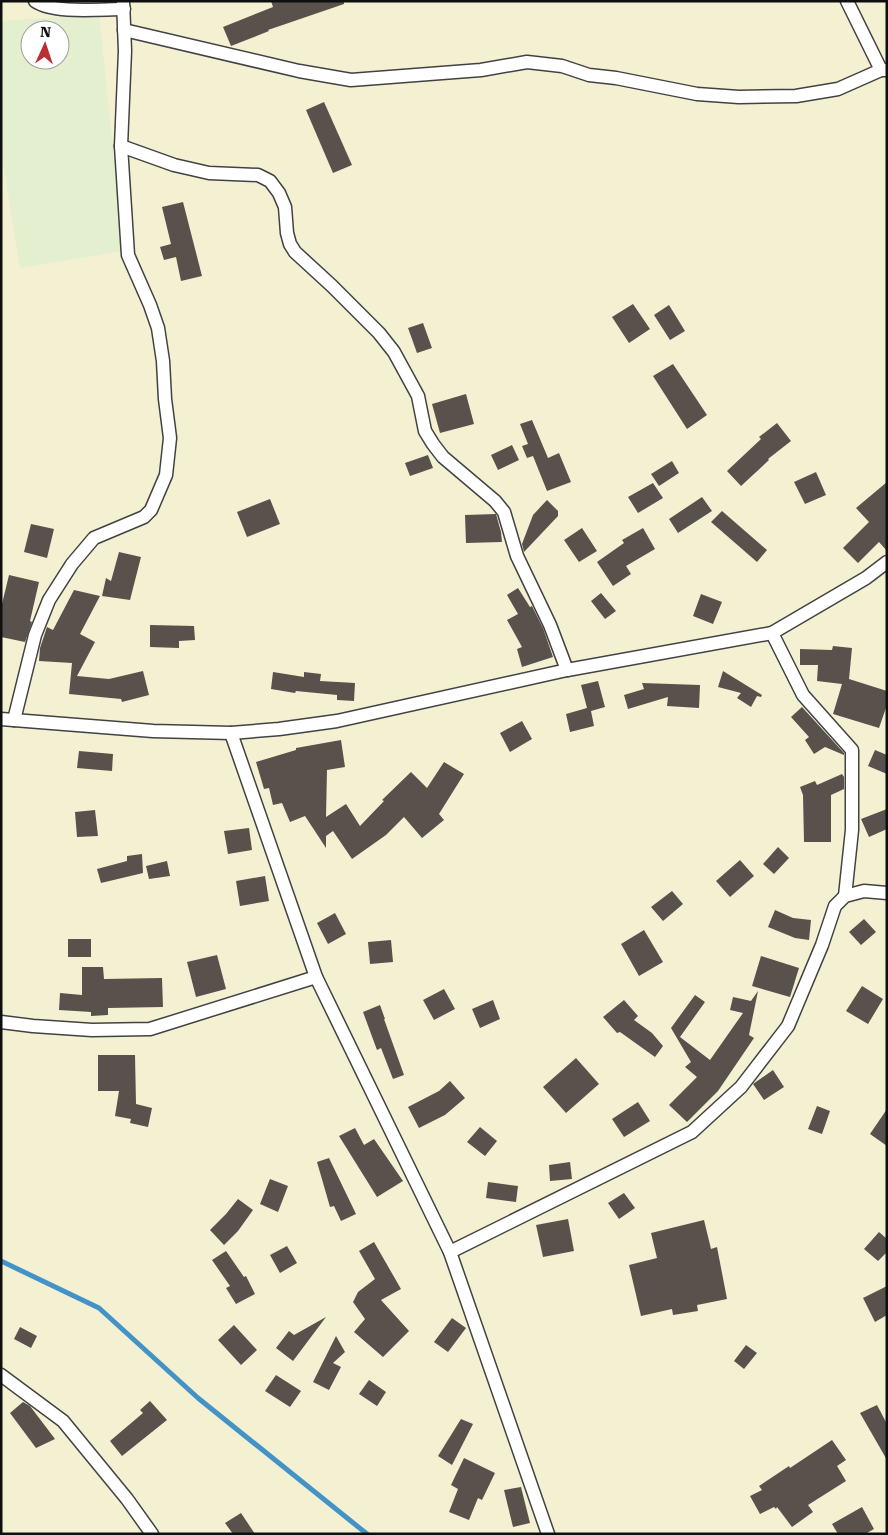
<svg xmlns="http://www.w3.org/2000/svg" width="888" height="1535" viewBox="0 0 888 1535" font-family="'Roboto Serif',serif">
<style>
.farmland{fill:#f4f1d3;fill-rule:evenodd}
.pitch{fill:#e4efcf;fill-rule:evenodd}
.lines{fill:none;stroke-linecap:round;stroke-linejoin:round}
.stream{stroke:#4493c6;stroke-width:5}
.building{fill:#58514c}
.minor-casing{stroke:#424242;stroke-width:15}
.minor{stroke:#fff;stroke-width:12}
</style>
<rect width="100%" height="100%" fill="#fefcf3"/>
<path class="farmland" d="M1 1H887V1534H1ZM30 30H60V60H30Z"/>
<path class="pitch" d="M99 14 124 251 20 268 1 151V21ZM30 30H60V60H30Z"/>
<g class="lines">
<path class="stream" d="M1 1261 99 1308 198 1398 367 1534"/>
</g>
<g class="building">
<path d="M271 1H344V4L268 30 269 31 231 46 223 27 273 7Z"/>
<path d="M324 102 352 165 333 173 306 110Z"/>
<path d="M183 202 202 276 181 281 176 257 164 260 160 247 171 244 162 207Z"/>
<path d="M633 304 650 329 629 343 612 317Z"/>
<path d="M669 305 685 331 670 340 654 315Z"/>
<path d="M423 323 432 348 417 353 408 328Z"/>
<path d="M673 364 707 415 687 429 653 376Z"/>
<path d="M466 394 474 424 440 433 432 404Z"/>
<path d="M532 420 548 458 559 453 571 482 547 491 533 456 527 458 522 446 528 444 520 424Z"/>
<path d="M777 423 791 441 768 459 769 460 741 486 727 471 761 439 759 437Z"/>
<path d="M512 445 519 460 498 470 491 455Z"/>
<path d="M428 455 433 468 410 476 405 463Z"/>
<path d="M672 461 679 473 659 486 651 474Z"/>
<path d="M816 472 826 495 805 504 794 482Z"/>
<path d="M887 482V551L879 542 858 563 843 548 869 522 856 508Z"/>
<path d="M653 483 663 498 638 513 628 497Z"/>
<path d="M702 497 712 511 678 533 669 519Z"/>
<path d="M270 499 280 524 247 537 237 512Z"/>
<path d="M547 500 558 511V516L524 552 522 544 533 515Z"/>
<path d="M722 511 767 550 757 562 711 522Z"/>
<path d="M496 514 501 532 502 542 466 543 465 515Z"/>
<path d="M31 524 54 529 47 558 24 552Z"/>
<path d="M582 528 597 551 579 562 564 540Z"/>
<path d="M643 528 655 549 626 566 631 574 613 586 597 562 624 543 622 540Z"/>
<path d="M119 552 141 557 130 600 102 596 106 578 111 581Z"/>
<path d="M9 575 39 582 30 621 32 622 25 642 1 637V608Z"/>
<path d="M518 588 530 607 532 606 543 628 553 657 522 667 517 649 522 647 507 620 518 614 507 595Z"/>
<path d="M74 590 100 596 80 634 95 642 77 676 109 679 143 671 149 695 122 702 121 699 69 694 72 663 39 661 40 648 47 627 53 630Z"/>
<path d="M601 593 616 611 605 619 591 601Z"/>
<path d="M701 594 722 602 713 624 693 616Z"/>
<path d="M150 625 194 626 195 640 179 641V648L150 647Z"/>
<path d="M833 646 852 648 849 679 887 691V705L879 728 833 714 842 684 817 681 818 665H800V649L832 650Z"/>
<path d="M723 671 762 695 761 697 757 696 751 707 737 698 741 693 718 687Z"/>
<path d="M273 672 304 677V672L321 674 320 681 355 683 354 701 337 700V695L296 691 295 693 271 689Z"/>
<path d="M598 681 605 707 591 711 594 726 570 732 566 714 587 708 581 685Z"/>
<path d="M642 683 700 685 699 708 667 706 668 697 628 709 624 695 644 689Z"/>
<path d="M802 707 844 753V755L825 747 814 754 805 740 809 737 791 717Z"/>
<path d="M522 721 532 739 510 752 500 733Z"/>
<path d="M341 740 345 767 327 770 326 817 346 804 360 826 384 801 382 800 411 772 427 788 444 762 464 774 439 814 444 820 422 838 404 817 386 835 352 859 333 831 326 836V848L305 816 290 822 282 803 273 805 269 788 264 789 256 762 296 750V748Z"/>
<path d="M875 750 887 755V774L868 766Z"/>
<path d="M79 751 113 754 112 771 77 768Z"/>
<path d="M842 774 844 777V789L831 795V842H804L803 795 800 787 815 781 817 785Z"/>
<path d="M887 809V829L869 837 861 819Z"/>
<path d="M95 810 98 836 77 837 75 812Z"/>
<path d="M249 828 252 850 228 854 224 831Z"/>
<path d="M778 847 789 858 774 874 763 864Z"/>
<path d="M142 854 143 873 101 883 97 869 127 861V856Z"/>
<path d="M740 860 754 876 730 897 716 881Z"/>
<path d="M167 861 170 876 149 879 146 866Z"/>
<path d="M265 876 269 901 240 906 236 881Z"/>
<path d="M672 891 683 904 663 921 651 907Z"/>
<path d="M775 910 793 918 811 920 809 940 795 938 768 927Z"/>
<path d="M335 913 346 934 328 944 317 923Z"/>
<path d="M864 919 876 932 861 945 849 932Z"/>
<path d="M644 930 663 962 639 976 621 944Z"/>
<rect x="68" y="939" width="23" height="18"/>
<path d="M391 940 393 962 370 964 368 942Z"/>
<path d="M217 955 226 989 196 997 187 962Z"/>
<path d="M761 956 799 968 790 997 752 986Z"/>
<path d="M82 967H103L104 979 162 978 163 1007 108 1008V1015L91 1016V1012L59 1010 60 993 82 995Z"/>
<path d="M862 986 883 999 868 1024 846 1011Z"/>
<path d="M444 989 455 1009 434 1020 423 1000Z"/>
<path d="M758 991 749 1035 754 1038 718 1091 687 1122 669 1105 697 1077 685 1067 691 1062 671 1028 695 995 705 1002 680 1037 710 1060 743 1013 730 1010 733 997 751 1001Z"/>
<path d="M493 1000 500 1019 480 1028 472 1009Z"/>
<path d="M624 1000 638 1016 634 1020 652 1033 663 1046 655 1057 620 1032 617 1033 603 1017Z"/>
<path d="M380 1005 385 1019H384L404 1075 393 1079 381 1048 377 1050 363 1012Z"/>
<path d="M98 1055H135L136 1104 152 1108 148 1127 130 1123 131 1119 115 1116 119 1091H98Z"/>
<path d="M576 1058 599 1084 566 1113 543 1087Z"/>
<path d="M773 1070 784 1087 764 1100 753 1084Z"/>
<path d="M450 1081 465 1098 445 1115 419 1128 408 1107 439 1091Z"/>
<path d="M638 1102 650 1121 624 1137 612 1119Z"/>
<path d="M817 1106 830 1111 822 1134 808 1129Z"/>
<path d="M887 1109V1146L870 1134Z"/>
<path d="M480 1127 497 1141 485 1156 467 1142Z"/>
<path d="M355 1128 364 1145 374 1139 403 1181 377 1197 339 1136Z"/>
<path d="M329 1158 356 1214 341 1221 334 1206 330 1207 317 1162Z"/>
<path d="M570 1162 572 1179 550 1181 549 1165Z"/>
<path d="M270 1179 288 1186 278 1212 260 1204Z"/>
<path d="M488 1182 518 1186 516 1202 486 1198Z"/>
<path d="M624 1193 635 1208 619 1219 608 1203Z"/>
<path d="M238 1199 253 1210 238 1231 224 1245 210 1230 226 1214Z"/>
<path d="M568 1219 574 1251 543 1257 536 1225Z"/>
<path d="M704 1220 711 1249 717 1247 727 1299 697 1305 698 1311 673 1315 672 1309 641 1316 629 1265 657 1258 651 1233Z"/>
<path d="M879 1232 887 1239V1252L878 1261 864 1249Z"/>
<path d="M374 1242 401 1289 381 1300 409 1331 383 1357 354 1332 365 1319 353 1302 358 1292 375 1279 359 1251Z"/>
<path d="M287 1246 297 1263 280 1273 270 1255Z"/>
<path d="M226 1251 244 1277 246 1276 255 1294 236 1304 226 1288 230 1286 212 1260Z"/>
<path d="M887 1286V1315L875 1322 863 1298Z"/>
<path d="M326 1317 293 1361 276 1348 289 1331 294 1335Z"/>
<path d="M452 1318 466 1328 448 1352 434 1342Z"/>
<path d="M234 1325 257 1350 241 1365 218 1340Z"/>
<path d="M20 1327 37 1336 31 1348 14 1339Z"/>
<path d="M336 1336 345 1352 333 1363 341 1367 329 1390 313 1382Z"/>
<path d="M746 1345 757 1353 744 1369 734 1361Z"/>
<path d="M276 1375 301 1391 290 1407 265 1391Z"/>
<path d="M369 1380 386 1392 377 1406 359 1394Z"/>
<path d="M150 1401 167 1420 122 1456 110 1441 143 1413 140 1410Z"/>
<path d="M23 1402 30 1406 55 1439 36 1448 10 1413Z"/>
<path d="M877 1405 887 1424V1460L860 1413Z"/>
<path d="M461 1419 473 1424 452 1465 438 1456Z"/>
<path d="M832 1440 846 1460 837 1466 846 1481 808 1505 813 1512 792 1527 777 1507 776 1509 774 1507 760 1514 750 1496 762 1490 759 1486 789 1466 790 1468Z"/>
<path d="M464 1458 495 1473 482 1500 478 1498 469 1520 449 1512 458 1489 451 1485Z"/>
<path d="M521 1487 530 1523 513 1527 504 1490Z"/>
<path d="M862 1507 874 1529 865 1534H838L832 1524Z"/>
<path d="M241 1513 255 1534H233L225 1523Z"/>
</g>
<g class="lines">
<g class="minor-casing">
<g id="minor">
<path d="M35 1C54 14 100 9 124 9"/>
<path d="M847 1 881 70"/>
<path d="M124 30 299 71 351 80 481 70 527 62 562 66 589 75 616 78 697 94 739 97 796 96 838 89 881 70H887"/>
<path d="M121 146 174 165 209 173 258 175 270 181 279 193 285 207 287 233 290 244 295 252 332 286 379 333 394 352 418 396 425 431 433 444 443 457 495 501 504 512 517 556 550 625 567 670"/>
<path d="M772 633 803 695 852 750V830L845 896"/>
<path d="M1 719 153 731 231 733 279 729 337 721 567 670 772 633 866 578 887 562"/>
<path d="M14 720 35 635 49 600 72 564 94 538 144 517 151 510 166 475 170 438 165 399 163 361 158 328 150 305 128 255 121 146 125 51 123 1"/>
<path d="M231 733 316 977 450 1252 548 1534"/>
<path d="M1 1022 33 1026 92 1030 150 1029 316 977"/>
<path d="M450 1252 692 1132 741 1087 788 1026 822 945 835 906 845 896 864 891 887 893"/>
<path d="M1 1375 63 1421 127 1499 152 1534"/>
</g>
</g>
<use href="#minor" class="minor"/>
</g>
<rect width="888" height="1535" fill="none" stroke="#0f0f0f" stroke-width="5"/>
<g transform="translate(45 45) rotate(3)"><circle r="24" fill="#ffffff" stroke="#9f9f9f"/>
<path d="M0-4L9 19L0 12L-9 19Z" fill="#b92e35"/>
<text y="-8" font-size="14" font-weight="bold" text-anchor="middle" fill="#0f0f0f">N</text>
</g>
</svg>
